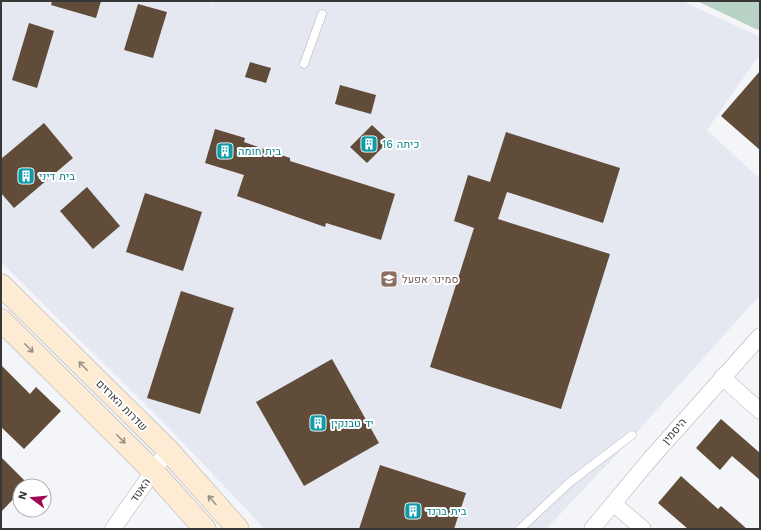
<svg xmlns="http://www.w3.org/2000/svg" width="761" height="530" viewBox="0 0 761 530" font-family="'Work Sans',Heebo,sans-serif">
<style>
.built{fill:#e5e7f1}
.green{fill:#b8d3c5}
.building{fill:#604c38}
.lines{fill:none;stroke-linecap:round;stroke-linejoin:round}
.lane-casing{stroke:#b2b3b6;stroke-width:9}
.street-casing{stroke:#b2b3b6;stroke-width:17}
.secondary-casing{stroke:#b2b3b6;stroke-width:23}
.lane{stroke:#fff;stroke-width:8}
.street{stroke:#fff;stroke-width:16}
.secondary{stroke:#feebd3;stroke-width:22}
.oneway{stroke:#9a9186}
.labels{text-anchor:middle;stroke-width:4;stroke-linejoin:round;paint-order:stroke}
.culture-label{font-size:11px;fill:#0d838f;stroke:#fff;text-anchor:start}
.education-label{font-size:11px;fill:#785e54;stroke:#fff;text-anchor:start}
.street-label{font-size:11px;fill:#373738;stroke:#fff}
</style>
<rect width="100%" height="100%" fill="#f4f5f8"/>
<path class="built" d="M1 1H207L212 4 214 1H682L760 37V54L707 130 760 179V295L617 454 546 529H265L169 428 1 262Z"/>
<path class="green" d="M697 1H760V30L756 29Z"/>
<g class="building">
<path d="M52 1H101L96 18 51 5Z"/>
<path d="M138 4 167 12 153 58 124 50Z"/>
<path d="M29 23 54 31 37 88 12 80Z"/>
<path d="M250 62 271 68 266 83 245 77Z"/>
<path d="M760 71V150L721 116Z"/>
<path d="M340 85 376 95 371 114 335 104Z"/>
<path d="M44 123 73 158 14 208 1 193V159Z"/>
<path d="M372 125 389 141 367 163 350 147Z"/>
<path d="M215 129 245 138 244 142 290 158V161L395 194 381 240 326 223 325 227 237 196 244 175 205 163Z"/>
<path d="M506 132 620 168 603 223 507 192 498 219 610 254 561 409 430 367 474 228 454 221 468 175 490 182Z"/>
<path d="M87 187 120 226 93 249 60 211Z"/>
<path d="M145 193 202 212 183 271 126 252Z"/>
<path d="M181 291 234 308 200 414 147 398Z"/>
<path d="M332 359 379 443 304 486 256 402Z"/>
<path d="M1 365 30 394 36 387 61 411 24 449 1 427Z"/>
<path d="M721 419 760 453V480L732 456 720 470 696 448Z"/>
<path d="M1 457 28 484 26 486H20V492L1 512Z"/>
<path d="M380 465 466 493 454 529H359Z"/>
<path d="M681 476 718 509 721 506 747 529H688L658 503Z"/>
</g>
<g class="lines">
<g class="lane-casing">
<g id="lane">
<path d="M304 64 322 14"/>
<path d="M520 529 569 483 632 435"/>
</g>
</g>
<g class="street-casing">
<g id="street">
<path d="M722 377 760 411"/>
<path d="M614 504 643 529"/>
<path d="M113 529 168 450"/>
<path d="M592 529 652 457 760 336"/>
</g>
</g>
<g class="secondary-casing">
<g id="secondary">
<path d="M1 285 168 450 238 529"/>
<path d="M1 320 153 471 205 529"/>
</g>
</g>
<use href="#lane" class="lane"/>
<use href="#street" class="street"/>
<use href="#secondary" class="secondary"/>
</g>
<defs><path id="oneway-shaft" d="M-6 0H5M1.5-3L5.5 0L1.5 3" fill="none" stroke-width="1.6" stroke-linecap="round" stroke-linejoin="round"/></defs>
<g class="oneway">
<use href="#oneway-shaft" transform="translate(29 348) rotate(45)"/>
<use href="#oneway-shaft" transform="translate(83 366) rotate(-135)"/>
<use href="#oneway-shaft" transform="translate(121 439) rotate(45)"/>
<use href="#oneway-shaft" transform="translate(212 500) rotate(-132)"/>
</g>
<defs>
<g id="building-square" transform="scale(0.9)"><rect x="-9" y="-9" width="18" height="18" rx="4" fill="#0f9aa8" stroke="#fff"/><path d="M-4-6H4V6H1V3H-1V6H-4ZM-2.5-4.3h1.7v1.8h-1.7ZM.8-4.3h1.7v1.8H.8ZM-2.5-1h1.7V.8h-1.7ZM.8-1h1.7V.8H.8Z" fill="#fff"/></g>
<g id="university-square" transform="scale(0.9)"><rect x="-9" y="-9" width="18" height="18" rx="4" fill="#8d6e63" stroke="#fff"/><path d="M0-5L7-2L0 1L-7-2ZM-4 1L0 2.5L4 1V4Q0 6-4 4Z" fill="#fff"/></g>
</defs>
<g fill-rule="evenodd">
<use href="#building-square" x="369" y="144"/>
<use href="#building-square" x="225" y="151"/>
<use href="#building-square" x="26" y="176"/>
<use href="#university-square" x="389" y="279"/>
<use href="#building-square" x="318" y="423"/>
<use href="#building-square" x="413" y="511"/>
</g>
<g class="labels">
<g class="culture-label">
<text x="382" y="148">כיתה 16</text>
<text x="238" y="155">בית חומה</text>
<text x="39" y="180">בית דיני</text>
<text x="331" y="427">יד טבנקין</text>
<text x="426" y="515">בית ברנד</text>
</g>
<g class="education-label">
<text x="402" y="283">סמינר אפעל</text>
</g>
<g class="street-label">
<text transform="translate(122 405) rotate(45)" y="4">שדרות הארזים</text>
<text transform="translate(674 431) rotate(-49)" y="4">היסמין</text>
<text transform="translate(140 490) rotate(-56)" y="4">האטד</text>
</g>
</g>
<rect width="761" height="530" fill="none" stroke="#373738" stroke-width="4"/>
<g transform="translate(32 498) rotate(286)"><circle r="19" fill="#ffffff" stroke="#afafaf"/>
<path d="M0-3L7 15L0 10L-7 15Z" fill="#9d0853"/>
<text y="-6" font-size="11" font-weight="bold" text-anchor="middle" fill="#373738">N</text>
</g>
</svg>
